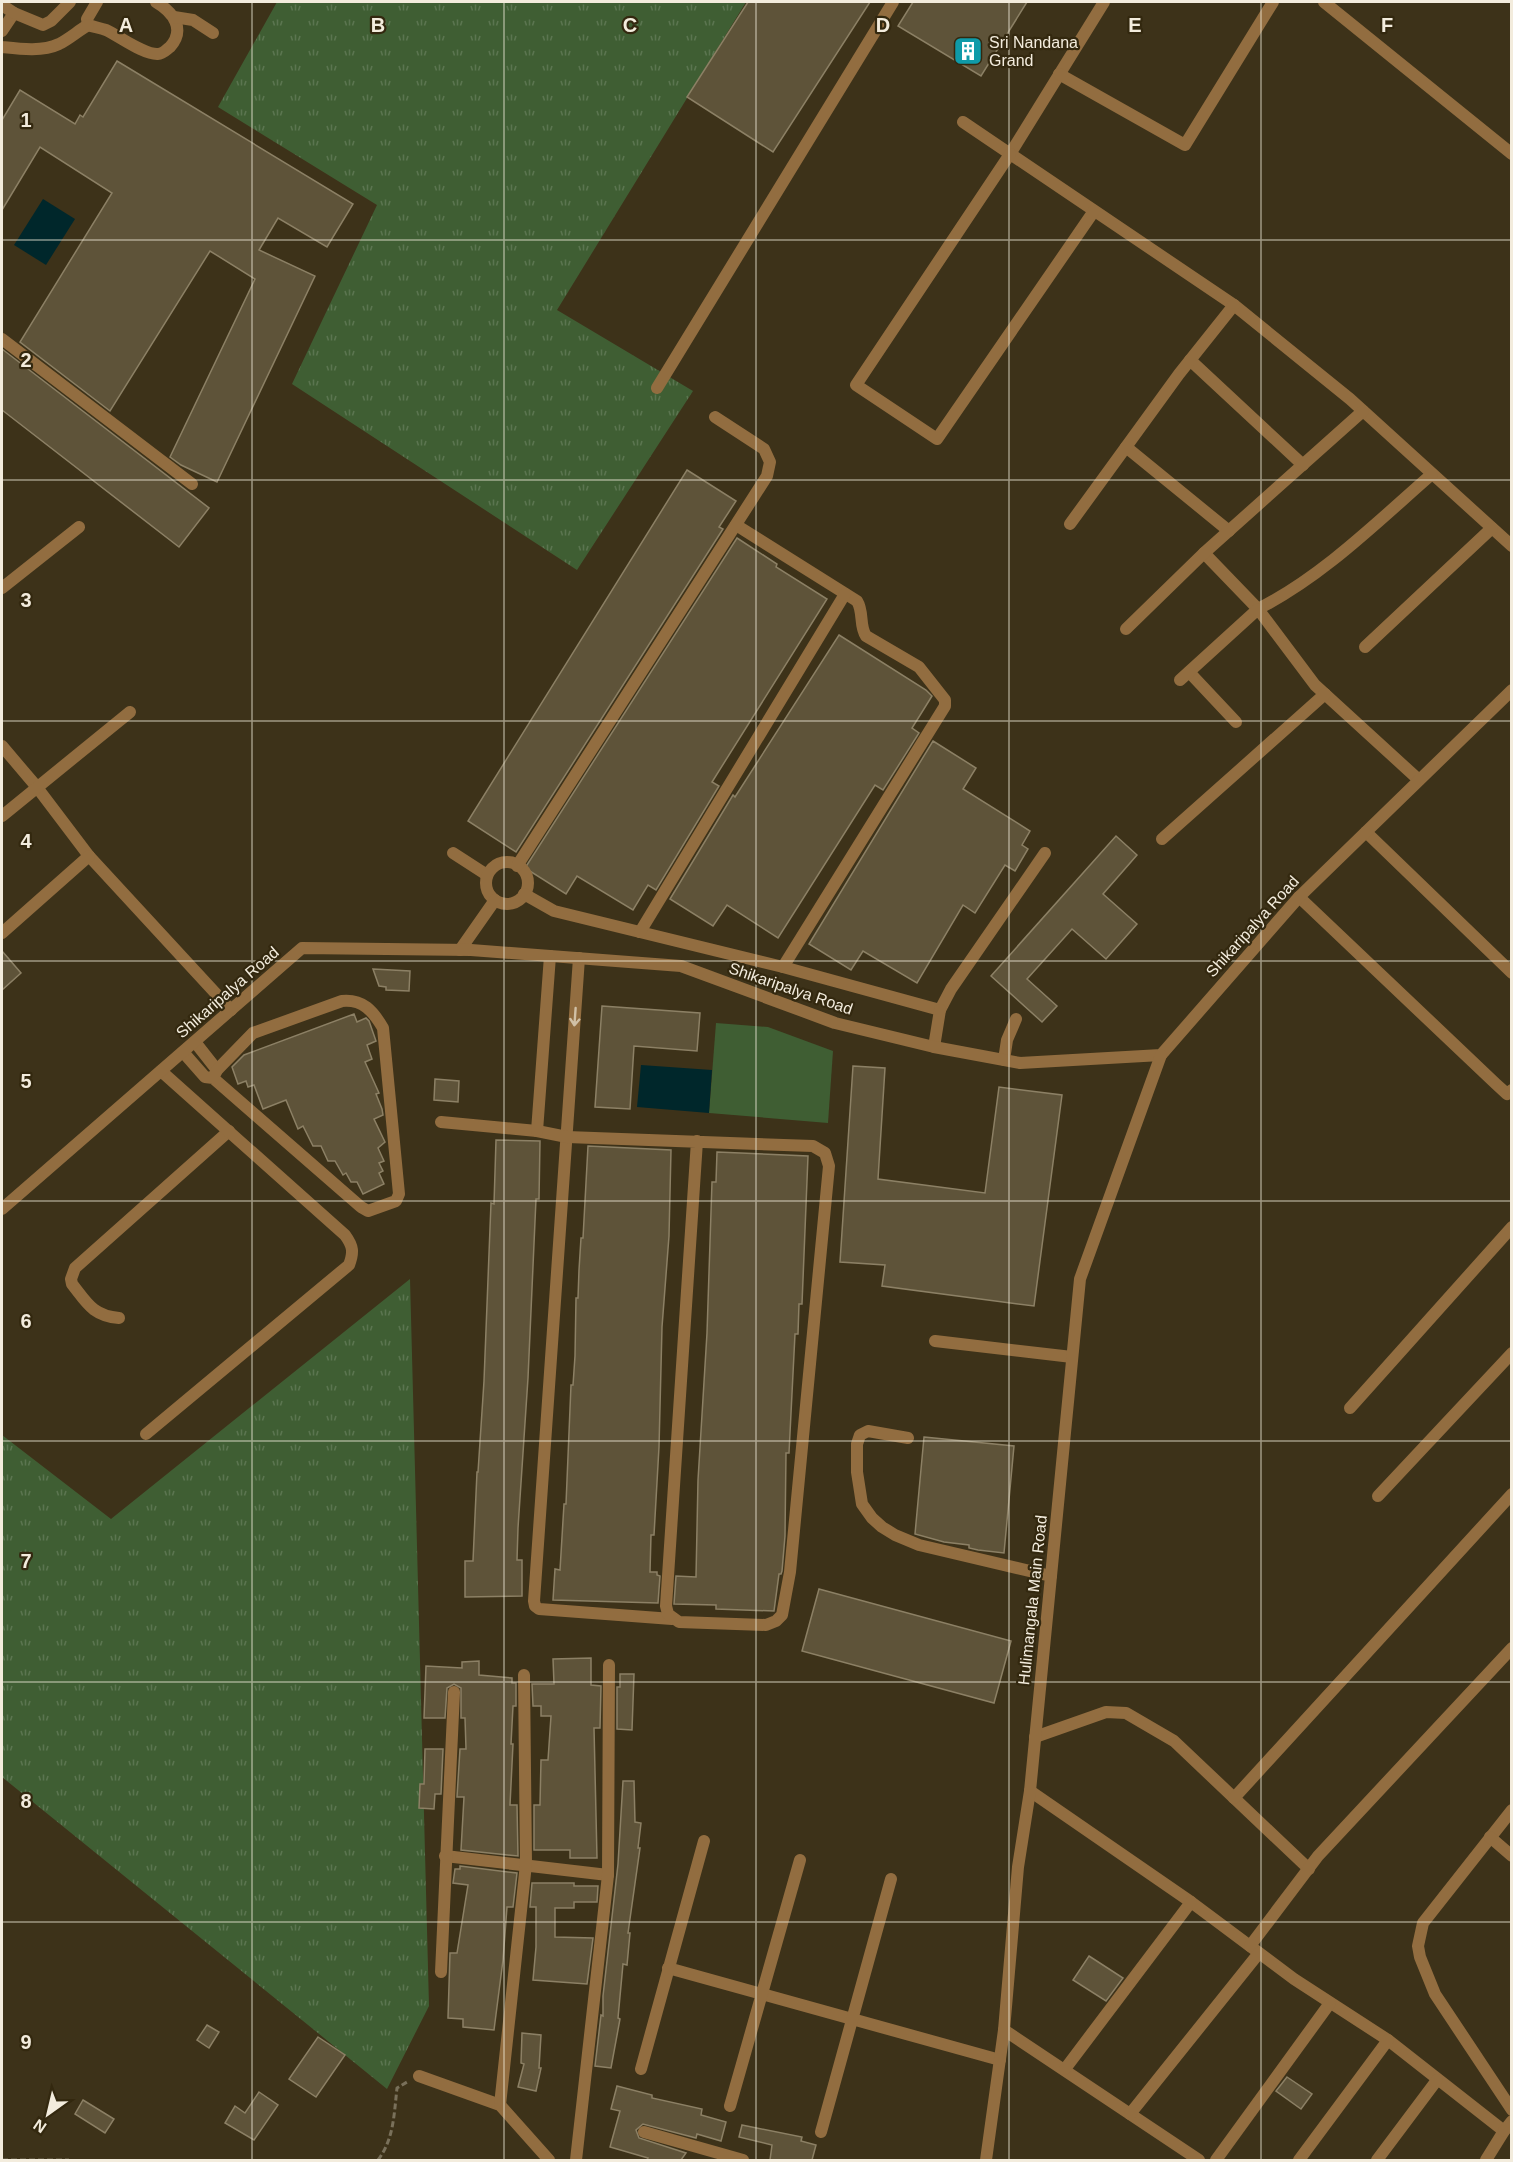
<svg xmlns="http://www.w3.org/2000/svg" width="1513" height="2162" viewBox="0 0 1513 2162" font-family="Arial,sans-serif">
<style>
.grass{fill:url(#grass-tufts)}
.pitch{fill:#3f5e33}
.water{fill:#00272b}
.building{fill:#5e5339;stroke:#8c8065;stroke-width:1.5}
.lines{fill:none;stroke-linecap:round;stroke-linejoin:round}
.path{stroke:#79705a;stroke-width:3;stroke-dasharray:6 3;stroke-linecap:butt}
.service{stroke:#926d40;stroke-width:12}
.minor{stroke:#926d40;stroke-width:12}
.tertiary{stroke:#926d40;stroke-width:12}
.oneway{stroke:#d1c0a6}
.grid{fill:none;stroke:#f3ecdd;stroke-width:1.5;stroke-opacity:0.55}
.labels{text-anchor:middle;stroke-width:4.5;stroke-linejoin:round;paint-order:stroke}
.poi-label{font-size:16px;fill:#f3ecdd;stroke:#33280f;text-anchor:start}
.street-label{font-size:16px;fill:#f3ecdd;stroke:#33280f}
.grid-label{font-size:20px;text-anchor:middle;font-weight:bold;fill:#f3ecdd;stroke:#33280f;stroke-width:4.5;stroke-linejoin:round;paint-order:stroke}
</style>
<defs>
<pattern id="grass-tufts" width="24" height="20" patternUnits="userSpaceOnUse" patternTransform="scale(1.5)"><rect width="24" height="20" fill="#3f5e33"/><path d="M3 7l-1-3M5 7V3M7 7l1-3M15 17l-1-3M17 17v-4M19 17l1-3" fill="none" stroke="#5b7550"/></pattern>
</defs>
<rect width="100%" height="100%" fill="#3d3219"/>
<g class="grass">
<path d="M277 2H746L557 310 693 391 577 570 292 384 377 205 218 107Z"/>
<path d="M410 1279 429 2006 387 2089 2 1777V1435L111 1519Z"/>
</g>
<path class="pitch" d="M716 1023 768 1027 833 1051 828 1123 709 1113Z"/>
<g class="water">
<path d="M43 199 75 219 46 265 14 245Z"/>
<path d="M641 1065 712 1070 709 1113 637 1107Z"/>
</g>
<g class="building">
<path d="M748 2H870L773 152 687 97Z"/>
<path d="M913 2H1027L981 76 898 26Z"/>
<path d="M117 61 353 204 327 247 278 218 259 250 315 276 217 482 181 465 170 457 255 279 210 251 110 411 20 342 112 193 40 147 2 210V120L20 90 75 124 80 115 83 117Z"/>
<path d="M2 349 209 508 179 547 2 410Z"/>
<path d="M687 470 736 501 719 527 723 529 516 852 468 821Z"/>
<path d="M737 538 777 564 776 567 827 599 712 782 719 786 656 890 648 885 633 910 577 876 566 894 525 868Z"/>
<path d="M839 635 926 690 932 696 912 728 919 733 883 790 875 785 778 938 727 905 713 926 670 899 733 795 735 797Z"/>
<path d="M933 741 976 768 963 789 1030 831 1022 845 1028 849 1015 871 1005 865 975 913 963 905 917 983 863 951 851 970 809 944Z"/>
<path d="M1116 836 1137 855 1103 894 1137 924 1106 959 1072 929 1027 979 1057 1006 1042 1022 991 976Z"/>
<path d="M2 951 21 973 2 990Z"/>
<path d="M373 969 410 971 409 991 386 990V987L379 986Z"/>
<path d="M602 1006 700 1013 697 1051 634 1046 630 1109 595 1107Z"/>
<path d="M354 1014 357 1022 366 1018 369 1021 376 1041 367 1045 372 1059 365 1062 379 1093 376 1094 382 1109 383 1115 374 1119 385 1142 378 1148 384 1161 379 1163 383 1171 379 1173 384 1184 363 1194 357 1182H351L346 1173 343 1175 335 1161H328L321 1146H313L303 1126 298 1129 286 1100 263 1109 254 1085 248 1087 246 1081 238 1084 232 1067 244 1055Z"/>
<path d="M853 1066 885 1068 878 1179 985 1193 999 1087 1062 1095 1034 1306 882 1286 885 1265 840 1262Z"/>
<path d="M435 1079 459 1081 458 1102 434 1100Z"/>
<path d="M496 1140 540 1141 539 1199H536L528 1378 518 1528 517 1560H522V1596L465 1597V1561H473L477 1472H478L484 1381 491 1203 494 1204Z"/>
<path d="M588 1146 671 1150 669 1236 662 1327 659 1447 654 1535H651L650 1572H657V1575L660 1576 658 1603 553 1600 555 1569 560 1570 564 1504H566L571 1385H573L575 1356 576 1298H578L579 1270 581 1238H583Z"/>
<path d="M717 1152 808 1156 802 1304H799L798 1334H795L789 1453H786L785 1536 782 1571 781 1574H779L774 1611 716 1609V1605L674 1604 676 1576 696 1577 698 1480 707 1333 712 1182H716Z"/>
<path d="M924 1437 1014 1446 1004 1553 978 1550 969 1548V1545L944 1542 915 1534Z"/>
<path d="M819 1589 1011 1641 994 1703 802 1651Z"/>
<path d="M591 1658V1685L601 1686 600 1728H594L597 1858H570V1850H534V1805H540L541 1760H548L551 1716H541V1706H533L532 1684H554L553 1659Z"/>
<path d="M479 1661V1675L512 1678V1683H516V1706H513L511 1744H513L510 1805H517L518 1856 461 1850 464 1797H457L460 1749H466L465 1718H461V1688L454 1684 447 1688 445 1718H424L426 1666 462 1668V1662Z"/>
<path d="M620 1674H634L632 1730 617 1729V1687H620Z"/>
<path d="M425 1749H443L441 1794H435L434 1809 419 1808 420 1784H424Z"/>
<path d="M623 1781H634L635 1822 641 1823 638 1848H640L628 1933H630L627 1965 623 1964 618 2018 620 2019 611 2068 595 2066 601 2015 603 2016V1996L618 1864Z"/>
<path d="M460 1866 517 1873 513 1907H507L503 1960 494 2030 463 2027V2019L448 2018 450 1953H457L468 1885 453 1883 455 1869H460Z"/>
<path d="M532 1883H574V1886H598L597 1902H574V1908H555V1937L593 1938 587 1984 533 1980 536 1947V1907H530Z"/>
<path d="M1089 1956 1123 1978 1106 2001 1073 1980Z"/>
<path d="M207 2025 219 2032 209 2048 197 2040Z"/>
<path d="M522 2033 541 2035 539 2068H541L536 2091 518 2087 524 2064 521 2063Z"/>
<path d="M318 2037 345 2055 316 2097 289 2079Z"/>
<path d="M1287 2077 1312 2094 1301 2109 1276 2091Z"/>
<path d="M617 2086 652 2095V2098L702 2109 701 2115 726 2122 721 2141 697 2134 696 2138 643 2124 636 2130 639 2138 686 2153 681 2160H647L648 2158 610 2147 620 2111 611 2109Z"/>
<path d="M259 2092 278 2105 254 2140 225 2123 235 2106 245 2113Z"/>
<path d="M83 2100 114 2119 105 2133 75 2114Z"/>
<path d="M742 2125 802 2137 801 2141 816 2145 812 2160H770L772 2145 739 2137Z"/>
</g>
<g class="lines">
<g class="path">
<path d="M2 2160H69"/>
<path d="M378 2160C394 2139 394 2114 397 2088L407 2082"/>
</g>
<g class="service">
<path d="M1010 154 1104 2"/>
<path d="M1004 1060 1007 1040 1016 1019"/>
<path d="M935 1341 1072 1357"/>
<path d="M908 1438 868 1431 860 1435 857 1444V1472L862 1504 872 1518 882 1527 895 1535 919 1545 1051 1576"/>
</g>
<g class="minor">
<path d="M97 2 87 19 88 25C94 27 100 28 106 30 119 36 144 55 158 54 163 54 166 50 170 47 186 29 173 12 156 2"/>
<path d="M2 5 14 13 2 31"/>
<path d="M14 13 43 25 51 21 70 2"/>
<path d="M174 17 193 20 213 33"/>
<path d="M2 47C20 49 42 52 59 44 69 39 78 31 88 25"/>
<path d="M1059 74 1185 145 1273 2"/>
<path d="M963 122 1234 305 1350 399 1512 546"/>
<path d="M1010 154 856 385 937 439 1094 211"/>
<path d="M2 339 192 484"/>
<path d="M1190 360 1303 465"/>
<path d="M657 388 893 2"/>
<path d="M1126 447 1229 531"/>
<path d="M1070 524 1179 374 1234 305"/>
<path d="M736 525 857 601C864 612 859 626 866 636L919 667 945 700V706L783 967"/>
<path d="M1204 553 1258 609C1323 576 1377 522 1432 474"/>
<path d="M2 588 79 527"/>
<path d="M1126 629 1204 553 1363 411"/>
<path d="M1365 647 1492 528"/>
<path d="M1189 672 1236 722"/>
<path d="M1180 680 1258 609 1315 685 1419 780"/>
<path d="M2 746 36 786 89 856 231 1010"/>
<path d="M2 816 130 712"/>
<path d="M1366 832 1512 973"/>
<path d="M1162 839 1325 694"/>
<path d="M453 853 487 875"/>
<circle cx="507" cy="883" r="21"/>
<path d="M517 866 767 476 770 462 764 449 715 417"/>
<path d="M524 894 554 911 783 967 940 1010 951 989 1045 853"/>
<path d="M1299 897 1496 1084 1507 1094 1512 1090"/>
<path d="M640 932 845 594"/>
<path d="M2 933 89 856"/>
<path d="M460 950 495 900"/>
<path d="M579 958 534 1601 535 1606 539 1609 672 1619"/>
<path d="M195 1042 217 1070"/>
<path d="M934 1047 940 1010"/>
<path d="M183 1052 205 1077 213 1078 361 1207 368 1211 396 1201 399 1194 383 1028C373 1011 363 999 342 1001L253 1033 217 1070 213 1078"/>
<path d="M441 1122 537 1131 567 1137 813 1146 825 1153 829 1166 790 1572 782 1615 776 1621 766 1625 679 1622 668 1614 666 1606 697 1141"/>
<path d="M537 1131 550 956"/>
<path d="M119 1318C93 1316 87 1303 72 1284L71 1279 75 1268 229 1131"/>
<path d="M1350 1408 1512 1227"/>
<path d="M146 1434 349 1265C354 1252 353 1246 345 1235L161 1071"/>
<path d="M1378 1496 1512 1353"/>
<path d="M1035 1737 1106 1712 1126 1713 1174 1741 1309 1869"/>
<path d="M1030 1791 1191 1902 1294 1979 1388 2040 1504 2131 1486 2160"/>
<path d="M1234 1798 1512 1494"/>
<path d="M1512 1810 1423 1923 1418 1946 1420 1957 1435 1994 1512 2110"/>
<path d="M1490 1837 1512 1856"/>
<path d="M445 1856 608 1875"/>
<path d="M1250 1946 1318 1856 1512 1648"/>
<path d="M668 1968 1000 2060"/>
<path d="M441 1972 454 1692"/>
<path d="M1004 2030 1199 2160"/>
<path d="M641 2069 704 1841"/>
<path d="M1065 2069 1191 1902"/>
<path d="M419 2076 500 2105 549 2160"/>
<path d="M500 2105 526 1864 524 1675"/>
<path d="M730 2106 800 1860"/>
<path d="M1130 2114 1259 1953"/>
<path d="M1504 2131 1512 2121"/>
<path d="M644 2132 743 2160"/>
<path d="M821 2132 891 1879"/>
<path d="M576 2160 608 1875 609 1665"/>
<path d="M1216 2160 1330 2003"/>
<path d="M1299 2160 1388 2040"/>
<path d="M1377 2160 1437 2080"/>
</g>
<g class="tertiary">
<path d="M1324 2 1512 154"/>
<path d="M2 1209 302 948 471 950 681 966 835 1023 934 1047 1020 1063 1161 1055 1299 897 1512 690"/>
<path d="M986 2160 1004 2030 1018 1867 1030 1791 1080 1279 1161 1055"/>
</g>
</g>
<defs><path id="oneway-shaft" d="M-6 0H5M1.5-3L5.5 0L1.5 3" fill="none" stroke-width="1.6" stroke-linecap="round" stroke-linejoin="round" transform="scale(1.5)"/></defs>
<use class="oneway" href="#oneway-shaft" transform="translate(575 1017) rotate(94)"/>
<path class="grid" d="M252 2V2160M504 2V2160M756 2V2160M1009 2V2160M1261 2V2160M2 240H1512M2 480H1512M2 721H1512M2 961H1512M2 1201H1512M2 1441H1512M2 1682H1512M2 1922H1512"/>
<defs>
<g id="building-square" transform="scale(1.5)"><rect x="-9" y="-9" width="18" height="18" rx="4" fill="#0f9aa8" stroke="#33280f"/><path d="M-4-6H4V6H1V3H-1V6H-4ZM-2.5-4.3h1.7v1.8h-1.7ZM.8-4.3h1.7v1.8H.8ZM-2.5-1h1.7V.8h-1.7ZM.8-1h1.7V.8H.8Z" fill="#fff"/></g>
</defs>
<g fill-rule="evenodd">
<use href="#building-square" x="968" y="51"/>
</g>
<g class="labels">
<g class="poi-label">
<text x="989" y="48">Sri Nandana<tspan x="989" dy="18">Grand</tspan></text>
</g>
<g class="street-label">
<text transform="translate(1252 926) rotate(-48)" y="6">Shikaripalya Road</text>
<text transform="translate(791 988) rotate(19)" y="6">Shikaripalya Road</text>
<text transform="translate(227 992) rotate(-41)" y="6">Shikaripalya Road</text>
<text transform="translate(1032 1600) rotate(-84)" y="6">Hulimangala Main Road</text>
</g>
</g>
<g class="grid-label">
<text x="126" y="32">A</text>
<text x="378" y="32">B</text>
<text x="630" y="32">C</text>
<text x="883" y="32">D</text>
<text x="1135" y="32">E</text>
<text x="1387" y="32">F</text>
<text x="26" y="127">1</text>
<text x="26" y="367">2</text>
<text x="26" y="607">3</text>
<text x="26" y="848">4</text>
<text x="26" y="1088">5</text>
<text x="26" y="1328">6</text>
<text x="26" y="1568">7</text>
<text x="26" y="1808">8</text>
<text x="26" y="2049">9</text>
</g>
<rect width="1513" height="2162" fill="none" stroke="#f3ecdd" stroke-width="6"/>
<g transform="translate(48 2114) rotate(214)" stroke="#33280f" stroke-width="4.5" paint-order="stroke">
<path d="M0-4.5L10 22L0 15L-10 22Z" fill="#f3ecdd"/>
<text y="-9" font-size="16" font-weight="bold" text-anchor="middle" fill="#f3ecdd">N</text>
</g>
</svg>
